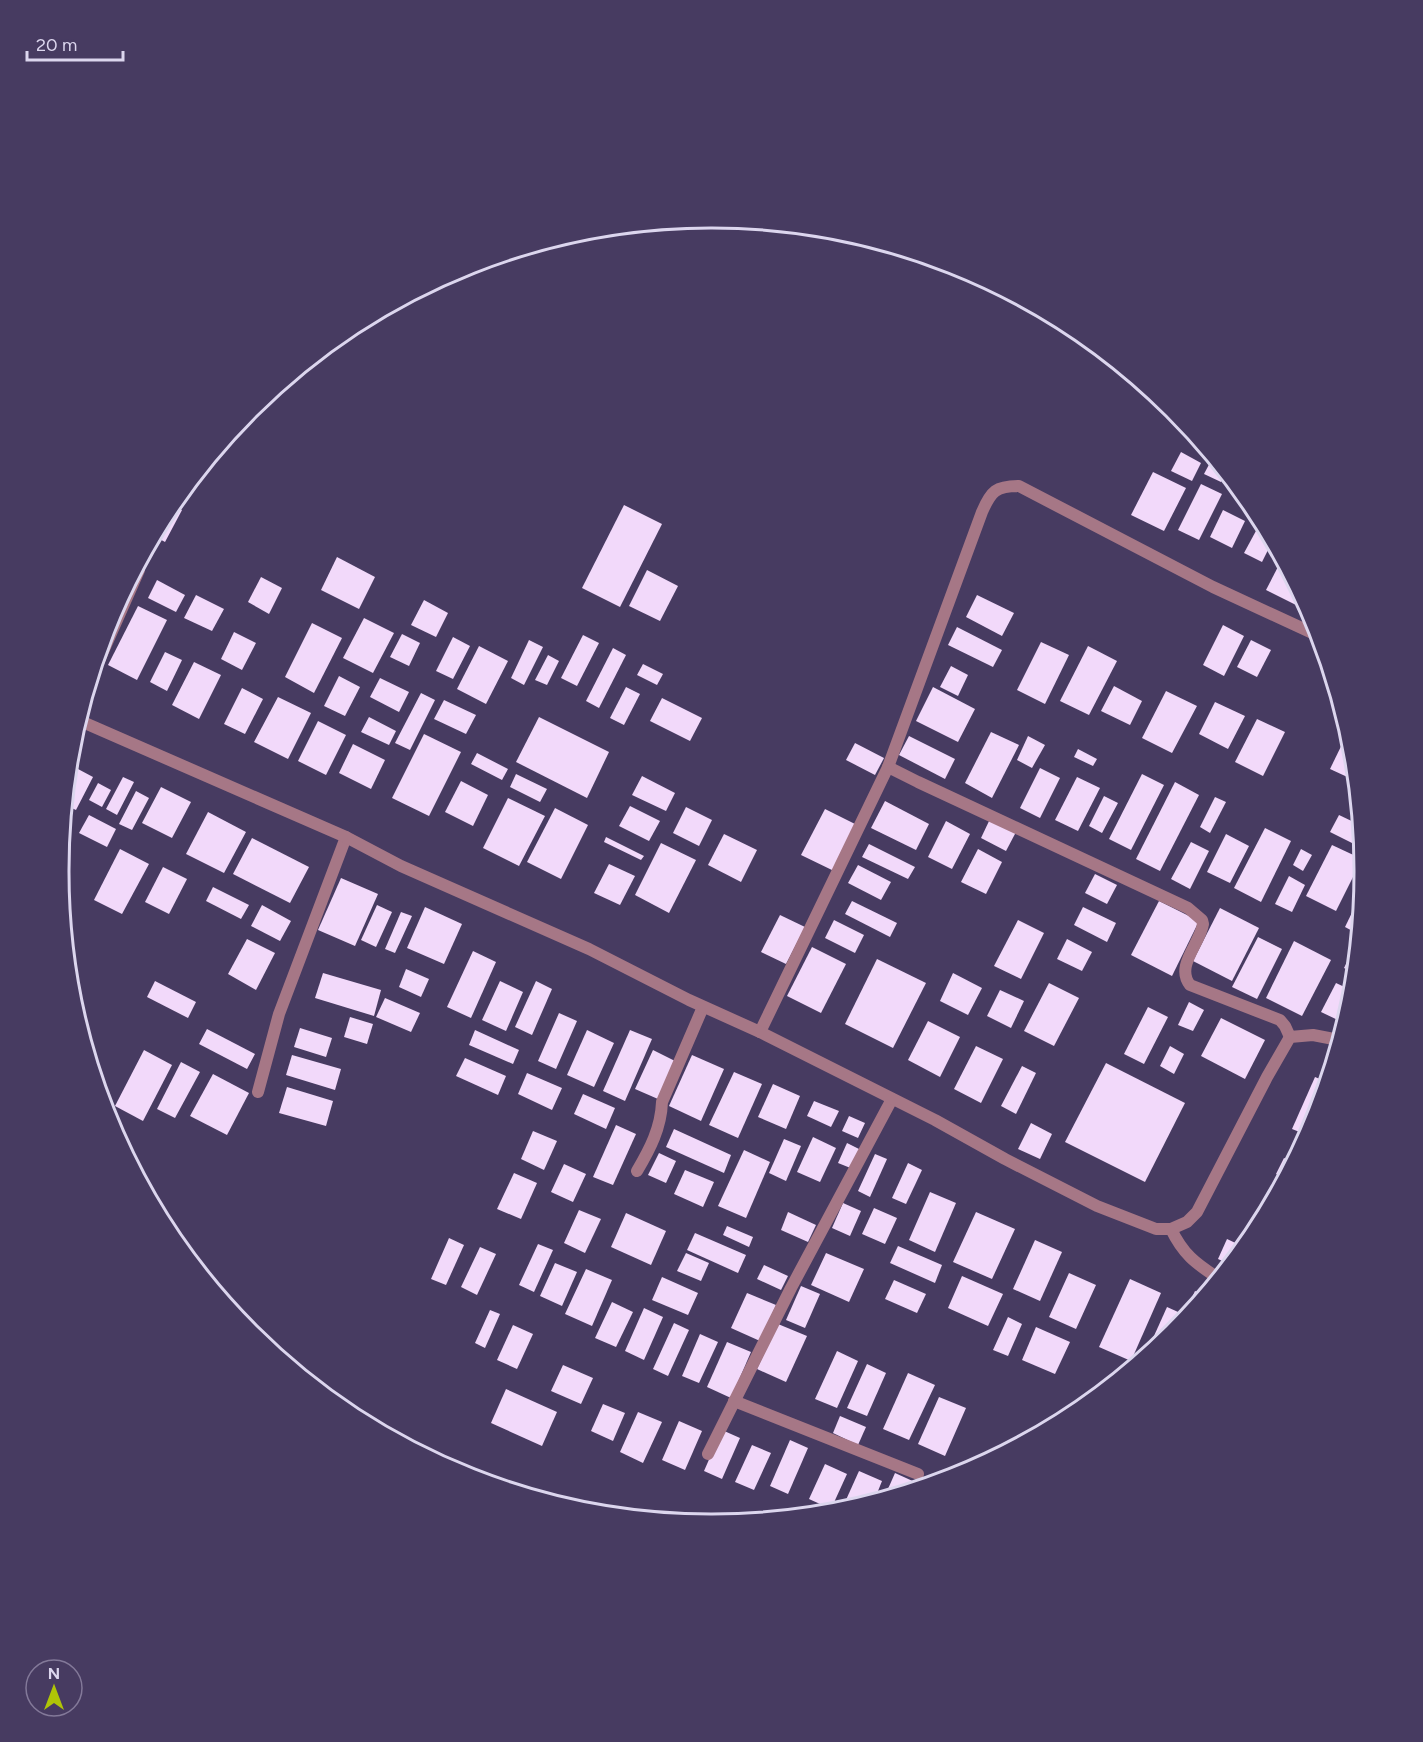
<svg xmlns="http://www.w3.org/2000/svg" width="1423" height="1742" viewBox="0 0 1423 1742" font-family="Figtree,sans-serif">
<style>
.building{fill:#f2d9fa}
.lines{fill:none;stroke-linecap:round;stroke-linejoin:round}
.minor{stroke:#a67786;stroke-width:12}
.tertiary{stroke:#a67786;stroke-width:12}
.rim{fill:none;stroke:#dcd6ee;stroke-width:3}
</style>
<rect width="100%" height="100%" fill="#473b61"/>
<g class="building">
<path d="M1181 452 1201 463 1192 481 1171 471Z"/>
<path d="M1213 457 1226 473 1221 482 1204 474Z"/>
<path d="M1153 472 1186 488 1164 531 1131 515Z"/>
<path d="M1201 484 1222 494 1199 540 1178 530Z"/>
<path d="M171 505 182 510 165 542 154 536Z"/>
<path d="M624 505 662 524 620 607 582 588Z"/>
<path d="M1223 510 1245 521 1232 548 1210 537Z"/>
<path d="M1257 529 1269 535 1272 542 1262 562 1244 553Z"/>
<path d="M337 557 375 577 359 609 321 590Z"/>
<path d="M1282 559 1301 596 1296 605 1266 590Z"/>
<path d="M647 570 678 586 660 621 629 606Z"/>
<path d="M261 577 282 588 269 614 248 602Z"/>
<path d="M157 580 185 595 176 612 148 598Z"/>
<path d="M196 595 224 609 212 631 184 618Z"/>
<path d="M977 595 1014 613 1002 636 966 617Z"/>
<path d="M424 600 448 613 436 637 411 625Z"/>
<path d="M138 606 167 620 137 680 108 665Z"/>
<path d="M364 618 394 633 373 673 343 658Z"/>
<path d="M312 623 342 638 314 693 285 677Z"/>
<path d="M1223 625 1244 636 1224 676 1203 665Z"/>
<path d="M957 627 1002 650 993 667 948 645Z"/>
<path d="M234 632 256 643 242 670 221 659Z"/>
<path d="M402 634 420 643 409 666 390 657Z"/>
<path d="M583 635 599 643 577 686 561 678Z"/>
<path d="M453 637 470 646 453 679 436 671Z"/>
<path d="M529 640 543 647 524 685 511 678Z"/>
<path d="M1251 640 1271 650 1257 677 1237 667Z"/>
<path d="M1041 642 1069 655 1045 704 1017 690Z"/>
<path d="M479 646 508 661 486 704 457 689Z"/>
<path d="M1088 646 1117 661 1089 715 1060 701Z"/>
<path d="M613 648 626 655 599 708 586 701Z"/>
<path d="M165 652 182 660 167 691 150 682Z"/>
<path d="M548 655 559 661 547 685 535 680Z"/>
<path d="M194 662 221 675 199 719 172 705Z"/>
<path d="M643 664 663 674 657 685 637 675Z"/>
<path d="M951 666 968 675 958 696 940 687Z"/>
<path d="M339 676 360 687 345 716 324 706Z"/>
<path d="M380 678 409 692 399 712 370 697Z"/>
<path d="M1114 686 1142 701 1130 725 1101 711Z"/>
<path d="M626 687 640 694 624 725 610 718Z"/>
<path d="M933 687 975 709 958 742 916 721Z"/>
<path d="M242 688 263 699 245 734 224 724Z"/>
<path d="M1166 691 1197 706 1172 753 1142 738Z"/>
<path d="M421 693 435 700 410 750 395 743Z"/>
<path d="M278 697 311 713 288 759 254 742Z"/>
<path d="M662 698 702 718 690 741 650 721Z"/>
<path d="M444 700 476 715 466 734 434 719Z"/>
<path d="M1215 702 1245 716 1228 749 1199 734Z"/>
<path d="M369 717 396 731 389 745 361 732Z"/>
<path d="M539 717 609 752 587 798 516 762Z"/>
<path d="M1257 719 1285 732 1263 776 1235 762Z"/>
<path d="M318 721 346 735 326 775 298 761Z"/>
<path d="M991 732 1019 745 992 798 965 783Z"/>
<path d="M1348 732 1352 744 1356 781 1330 769Z"/>
<path d="M424 734 461 752 429 816 392 798Z"/>
<path d="M909 736 955 759 945 779 899 755Z"/>
<path d="M1028 736 1045 745 1032 768 1017 760Z"/>
<path d="M855 743 884 758 875 775 846 760Z"/>
<path d="M353 744 385 760 371 789 339 773Z"/>
<path d="M71 748 81 753 68 777Z"/>
<path d="M1078 749 1097 759 1093 766 1074 757Z"/>
<path d="M477 753 508 769 502 780 471 764Z"/>
<path d="M1040 768 1060 778 1040 818 1020 808Z"/>
<path d="M78 769 93 777 76 810 65 805 66 792Z"/>
<path d="M516 774 547 789 540 802 510 787Z"/>
<path d="M1142 774 1164 785 1131 850 1109 839Z"/>
<path d="M642 776 675 793 666 811 632 795Z"/>
<path d="M123 777 134 782 117 815 106 809Z"/>
<path d="M1077 777 1100 788 1078 831 1055 820Z"/>
<path d="M461 781 488 795 473 826 445 812Z"/>
<path d="M1175 782 1199 795 1160 871 1136 859Z"/>
<path d="M98 783 111 790 102 807 89 800Z"/>
<path d="M161 787 191 802 172 838 142 823Z"/>
<path d="M136 791 149 798 132 830 119 824Z"/>
<path d="M1104 796 1118 803 1102 833 1089 826Z"/>
<path d="M1215 797 1226 802 1210 833 1200 827Z"/>
<path d="M508 798 545 816 519 866 483 848Z"/>
<path d="M885 801 929 824 916 850 871 828Z"/>
<path d="M630 806 660 821 649 841 619 826Z"/>
<path d="M686 807 712 820 699 846 673 833Z"/>
<path d="M555 808 588 825 561 879 527 862Z"/>
<path d="M825 809 857 825 834 871 801 855Z"/>
<path d="M208 812 246 832 224 873 186 854Z"/>
<path d="M89 815 116 829 107 847 79 833Z"/>
<path d="M1339 815 1360 825 1362 848 1330 832Z"/>
<path d="M990 819 1016 832 1006 851 981 838Z"/>
<path d="M946 821 970 834 952 869 928 857Z"/>
<path d="M1265 828 1291 841 1261 902 1234 888Z"/>
<path d="M724 834 757 850 741 882 708 865Z"/>
<path d="M1226 834 1249 846 1230 883 1207 872Z"/>
<path d="M606 837 644 856 641 860 604 842Z"/>
<path d="M252 838 309 867 290 903 233 874Z"/>
<path d="M1191 842 1209 851 1190 889 1171 879Z"/>
<path d="M661 843 696 860 669 913 635 895Z"/>
<path d="M869 844 915 867 908 879 862 857Z"/>
<path d="M1332 845 1362 859 1336 911 1306 896Z"/>
<path d="M120 849 149 864 122 914 94 900Z"/>
<path d="M978 849 1002 862 986 894 961 882Z"/>
<path d="M1301 849 1312 855 1303 871 1293 865Z"/>
<path d="M609 864 635 876 620 905 594 893Z"/>
<path d="M858 865 891 882 881 900 848 883Z"/>
<path d="M163 867 187 879 169 914 145 902Z"/>
<path d="M1095 874 1117 885 1107 904 1085 893Z"/>
<path d="M1289 876 1305 885 1292 912 1275 904Z"/>
<path d="M341 878 378 894 355 946 318 930Z"/>
<path d="M213 887 249 905 241 919 206 901Z"/>
<path d="M1362 892 1358 934 1345 927Z"/>
<path d="M852 901 897 923 890 937 845 914Z"/>
<path d="M1159 901 1199 921 1172 976 1131 955Z"/>
<path d="M262 905 291 921 280 941 251 926Z"/>
<path d="M377 905 392 912 376 947 361 940Z"/>
<path d="M425 907 462 924 444 964 407 948Z"/>
<path d="M1083 907 1116 923 1107 942 1074 925Z"/>
<path d="M1220 908 1259 928 1232 981 1193 961Z"/>
<path d="M401 912 412 916 395 953 385 949Z"/>
<path d="M780 915 805 927 786 964 761 952Z"/>
<path d="M834 920 864 935 855 953 825 938Z"/>
<path d="M1018 920 1044 933 1021 979 994 966Z"/>
<path d="M1258 937 1282 949 1257 999 1232 987Z"/>
<path d="M247 939 275 953 256 990 228 974Z"/>
<path d="M1067 939 1092 952 1082 971 1057 959Z"/>
<path d="M1294 941 1331 960 1302 1016 1266 998Z"/>
<path d="M812 947 846 964 821 1013 787 996Z"/>
<path d="M1354 948 1357 949 1354 973 1344 968Z"/>
<path d="M473 951 496 962 471 1018 447 1007Z"/>
<path d="M877 959 926 983 893 1048 845 1024Z"/>
<path d="M406 969 429 979 421 997 399 987Z"/>
<path d="M323 973 381 990 374 1016 315 998Z"/>
<path d="M953 973 982 988 968 1015 940 1001Z"/>
<path d="M155 981 196 1002 188 1018 147 997Z"/>
<path d="M500 981 523 992 506 1031 482 1020Z"/>
<path d="M536 981 552 989 532 1035 515 1027Z"/>
<path d="M1049 983 1079 998 1054 1046 1024 1031Z"/>
<path d="M1336 983 1353 991 1348 1011 1342 1022 1321 1012Z"/>
<path d="M1000 990 1024 1001 1011 1028 987 1016Z"/>
<path d="M385 998 420 1013 411 1032 376 1017Z"/>
<path d="M1189 1002 1204 1010 1193 1031 1178 1025Z"/>
<path d="M1148 1007 1168 1017 1144 1064 1124 1054Z"/>
<path d="M559 1013 577 1021 556 1069 538 1061Z"/>
<path d="M350 1017 373 1024 367 1044 344 1037Z"/>
<path d="M1221 1018 1265 1040 1245 1079 1201 1056Z"/>
<path d="M928 1021 960 1037 940 1077 908 1060Z"/>
<path d="M300 1028 332 1038 326 1057 294 1047Z"/>
<path d="M207 1029 255 1054 247 1069 199 1044Z"/>
<path d="M475 1030 519 1050 513 1064 469 1045Z"/>
<path d="M587 1030 614 1043 594 1087 567 1075Z"/>
<path d="M630 1030 652 1039 625 1101 603 1091Z"/>
<path d="M976 1046 1003 1059 981 1103 954 1089Z"/>
<path d="M1170 1046 1184 1054 1174 1074 1160 1066Z"/>
<path d="M144 1050 172 1065 143 1121 115 1106Z"/>
<path d="M653 1050 675 1061 658 1099 635 1089Z"/>
<path d="M292 1055 341 1069 335 1090 286 1075Z"/>
<path d="M692 1055 724 1069 701 1121 669 1106Z"/>
<path d="M465 1058 506 1076 498 1095 456 1076Z"/>
<path d="M181 1062 200 1072 175 1118 157 1109Z"/>
<path d="M1106 1063 1185 1103 1145 1182 1065 1142Z"/>
<path d="M1022 1066 1036 1073 1016 1114 1001 1106Z"/>
<path d="M734 1072 762 1084 738 1138 709 1125Z"/>
<path d="M527 1073 562 1088 552 1110 518 1094Z"/>
<path d="M213 1074 249 1093 227 1135 190 1116Z"/>
<path d="M1315 1077 1327 1082 1315 1121 1307 1135 1292 1129Z"/>
<path d="M773 1084 800 1096 786 1129 758 1117Z"/>
<path d="M287 1087 333 1101 326 1126 279 1113Z"/>
<path d="M583 1094 615 1108 606 1129 574 1114Z"/>
<path d="M814 1101 839 1111 831 1127 807 1116Z"/>
<path d="M849 1116 865 1123 858 1138 842 1131Z"/>
<path d="M1031 1123 1052 1134 1040 1159 1018 1149Z"/>
<path d="M616 1125 636 1134 613 1185 593 1177Z"/>
<path d="M674 1129 731 1155 724 1173 666 1147Z"/>
<path d="M533 1131 557 1141 544 1170 521 1159Z"/>
<path d="M813 1137 836 1148 820 1182 797 1172Z"/>
<path d="M784 1139 801 1146 786 1181 769 1173Z"/>
<path d="M847 1143 861 1150 853 1169 838 1163Z"/>
<path d="M744 1150 770 1162 746 1218 718 1206Z"/>
<path d="M659 1153 676 1161 666 1183 648 1175Z"/>
<path d="M875 1154 887 1159 870 1197 858 1191Z"/>
<path d="M1284 1158 1293 1162 1285 1178 1276 1174Z"/>
<path d="M908 1163 922 1170 906 1204 892 1198Z"/>
<path d="M564 1164 586 1174 573 1202 551 1192Z"/>
<path d="M685 1170 714 1182 703 1207 674 1194Z"/>
<path d="M514 1173 537 1183 521 1219 497 1209Z"/>
<path d="M930 1192 956 1203 935 1252 909 1240Z"/>
<path d="M843 1203 861 1211 850 1236 832 1228Z"/>
<path d="M874 1208 897 1218 885 1244 862 1234Z"/>
<path d="M579 1210 601 1219 585 1253 564 1243Z"/>
<path d="M788 1212 816 1225 808 1242 781 1230Z"/>
<path d="M976 1212 1015 1229 992 1279 953 1262Z"/>
<path d="M626 1213 666 1231 651 1265 611 1247Z"/>
<path d="M727 1226 753 1237 749 1247 723 1235Z"/>
<path d="M695 1233 746 1255 738 1273 687 1250Z"/>
<path d="M449 1238 464 1245 446 1285 431 1279Z"/>
<path d="M1227 1239 1244 1247 1229 1264 1218 1259Z"/>
<path d="M1035 1240 1062 1252 1040 1301 1013 1289Z"/>
<path d="M538 1244 553 1250 534 1292 519 1285Z"/>
<path d="M898 1246 942 1265 935 1283 890 1263Z"/>
<path d="M480 1247 496 1254 477 1295 461 1287Z"/>
<path d="M686 1253 709 1263 701 1281 677 1271Z"/>
<path d="M826 1253 864 1269 849 1302 811 1285Z"/>
<path d="M555 1263 577 1272 562 1306 540 1296Z"/>
<path d="M764 1265 788 1276 781 1290 757 1279Z"/>
<path d="M586 1269 612 1280 592 1326 565 1314Z"/>
<path d="M1069 1273 1096 1285 1076 1329 1049 1317Z"/>
<path d="M962 1276 1003 1294 988 1326 948 1308Z"/>
<path d="M662 1277 698 1293 688 1315 652 1300Z"/>
<path d="M1130 1279 1161 1293 1131 1361 1099 1347Z"/>
<path d="M894 1280 926 1294 917 1313 885 1299Z"/>
<path d="M801 1286 820 1294 805 1328 786 1320Z"/>
<path d="M1195 1291 1204 1295 1190 1312 1186 1311Z"/>
<path d="M747 1293 776 1305 760 1341 731 1328Z"/>
<path d="M612 1302 633 1312 616 1347 595 1338Z"/>
<path d="M1167 1307 1187 1316 1173 1333 1145 1356Z"/>
<path d="M644 1308 663 1317 644 1360 625 1351Z"/>
<path d="M490 1310 500 1314 485 1348 475 1343Z"/>
<path d="M1008 1317 1022 1324 1008 1356 993 1350Z"/>
<path d="M674 1323 689 1330 668 1376 653 1369Z"/>
<path d="M778 1324 807 1336 786 1382 757 1369Z"/>
<path d="M513 1325 533 1334 517 1369 497 1360Z"/>
<path d="M1036 1327 1070 1342 1055 1374 1022 1360Z"/>
<path d="M700 1334 718 1342 699 1383 682 1376Z"/>
<path d="M727 1342 751 1352 731 1398 707 1387Z"/>
<path d="M837 1351 858 1361 837 1408 815 1399Z"/>
<path d="M867 1364 886 1373 867 1416 847 1408Z"/>
<path d="M563 1365 593 1378 581 1404 551 1391Z"/>
<path d="M908 1373 935 1385 909 1440 883 1429Z"/>
<path d="M506 1389 557 1412 542 1446 491 1423Z"/>
<path d="M939 1397 966 1408 945 1456 918 1444Z"/>
<path d="M603 1404 625 1413 613 1441 591 1431Z"/>
<path d="M638 1412 662 1422 643 1463 620 1452Z"/>
<path d="M840 1416 866 1427 858 1445 833 1433Z"/>
<path d="M679 1421 702 1431 685 1470 662 1460Z"/>
<path d="M722 1430 740 1438 722 1479 704 1471Z"/>
<path d="M790 1440 808 1448 788 1494 770 1486Z"/>
<path d="M752 1445 771 1453 754 1490 735 1482Z"/>
<path d="M825 1464 847 1474 831 1509 809 1499Z"/>
<path d="M859 1471 882 1481 874 1501 841 1511Z"/>
<path d="M895 1473 917 1483 915 1488 884 1498Z"/>
</g>
<g class="lines">
<g class="minor">
<path d="M89 683 139 570"/>
<path d="M888 767 982 512C991 491 996 486 1019 486L1213 587 1319 636"/>
<path d="M760 1032 888 767 918 782 1188 908 1202 920 1203 924C1200 944 1175 966 1190 985L1280 1020 1285 1026 1290 1037"/>
<path d="M258 1092 279 1014 346 837"/>
<path d="M637 1171C650 1149 661 1128 662 1102L703 1007"/>
<path d="M1171 1229C1183 1254 1195 1263 1218 1278"/>
<path d="M734 1401 918 1474"/>
<path d="M708 1454 791 1288 892 1099"/>
</g>
<path class="tertiary" d="M78 720 346 837 401 866 589 949 689 1000 760 1032 935 1120 1005 1159 1097 1206 1156 1229H1171L1187 1222 1197 1212 1267 1077 1290 1037 1313 1035 1339 1040"/>
</g>
<path d="M0 0H1423V1742H0ZM711 228H712A642 642 0 0 1 1354 870V872A642 642 0 0 1 712 1514H711A642 642 0 0 1 69 872V870A642 642 0 0 1 711 228Z" fill="#473b61" fill-rule="evenodd"/>
<path class="rim" d="M711 228H712A642 642 0 0 1 1354 870V872A642 642 0 0 1 712 1514H711A642 642 0 0 1 69 872V870A642 642 0 0 1 711 228Z"/>
<g transform="translate(54 1688)"><circle r="28" fill="#473b61" stroke="#837999" stroke-width="1.5"/>
<path d="M0-4.5L10 22L0 15L-10 22Z" fill="#afc507"/>
<text y="-9" font-size="16" font-weight="bold" text-anchor="middle" fill="#dcd6ee">N</text>
</g>
<path d="M27 51v9h96v-9" fill="none" stroke="#dcd6ee" stroke-width="3"/>
<text x="36" y="51" font-size="18" fill="#dcd6ee" stroke="#473b61" stroke-width="4.5" paint-order="stroke">20 m</text>
</svg>
